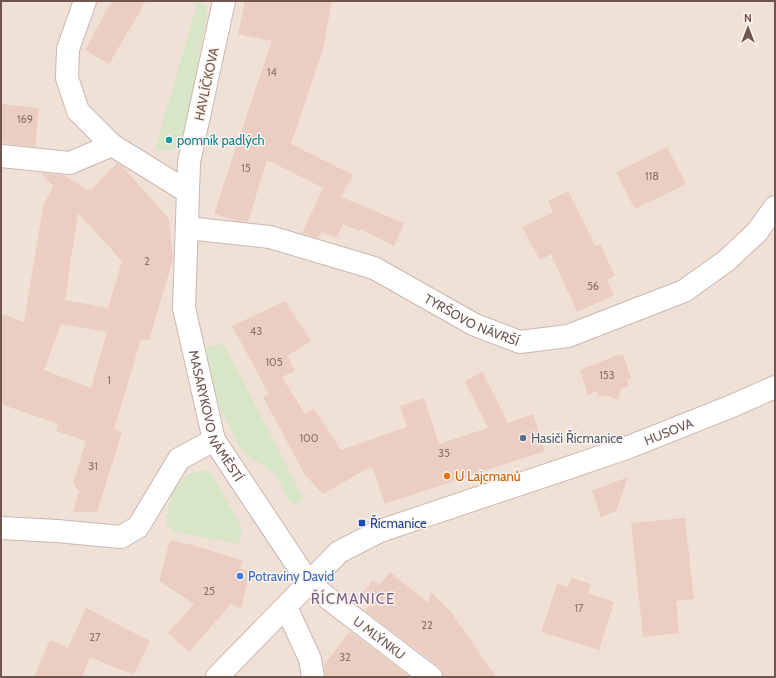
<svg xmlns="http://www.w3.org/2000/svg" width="776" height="678" viewBox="0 0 776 678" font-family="Cabin,sans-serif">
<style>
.residential{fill:#f0e1d7}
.green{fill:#d8e5c7}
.building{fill:#ebcdc2;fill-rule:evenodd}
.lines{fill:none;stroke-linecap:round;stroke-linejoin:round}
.minor-casing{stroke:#cab7af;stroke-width:24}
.secondary-casing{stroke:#ceb9b0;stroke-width:24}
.minor{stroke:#fff;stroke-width:22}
.secondary{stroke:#fff;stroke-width:22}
.culture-dot{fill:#0f9aa8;stroke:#fdf4ed;stroke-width:1.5}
.service-dot{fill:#5c6f8a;stroke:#fdf4ed;stroke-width:1.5}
.food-dot{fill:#e8710a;stroke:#fdf4ed;stroke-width:1.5}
.transit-dot{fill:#1a4fb4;stroke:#fdf4ed;stroke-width:1.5}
.shop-dot{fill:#3f7fe0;stroke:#fdf4ed;stroke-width:1.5}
.labels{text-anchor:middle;stroke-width:3;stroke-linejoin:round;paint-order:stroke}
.number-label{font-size:11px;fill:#8f746c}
.street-label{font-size:13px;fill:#70564f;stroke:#fdf4ed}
.culture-label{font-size:13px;fill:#0d838f;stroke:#fdf4ed;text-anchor:start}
.service-label{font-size:13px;fill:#4e5e75;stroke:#fdf4ed;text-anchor:start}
.food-label{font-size:13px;fill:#c56008;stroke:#fdf4ed;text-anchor:start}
.transit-label{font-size:13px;fill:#164399;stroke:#fdf4ed;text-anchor:start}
.shop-label{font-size:13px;fill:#366cbe;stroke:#fdf4ed;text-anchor:start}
.quarter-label{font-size:15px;letter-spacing:1px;fill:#7a668c;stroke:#fdf4ed}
</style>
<rect width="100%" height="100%" fill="#f9f0e7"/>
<rect class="residential" x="1" y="1" width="774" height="676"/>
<g class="green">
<path d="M198 1 208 6 183 147 167 150H155Z"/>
<path d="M223 343 304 499 293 506 275 474 243 452 214 397 203 349Z"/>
<path d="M200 470 210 471 242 528 239 544 175 532 166 524 171 493 184 477Z"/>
</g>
<g class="building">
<path d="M112 1H146L109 64 85 50Z"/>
<path d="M245 1H332L323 49 291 144 353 175 341 197 404 223 394 246 360 229 359 231 343 224 336 238 322 232 318 238 302 233 323 188 267 160 248 222 239 221 214 214 249 108 272 41 238 34Z"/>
<path d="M1 104 39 108 35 147 1 143Z"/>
<path d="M667 147 686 184 635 209 616 172Z"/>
<path d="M117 163 123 167 169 219 173 259 149 340 141 339 114 429 122 432 97 512H73L79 492 73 483 86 441 56 431 58 424 1 404V314L24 322 43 207 53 186 41 173 63 175 90 191ZM78 213 122 261 108 308 65 300ZM61 324 107 332 91 388 44 370Z"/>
<path d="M568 191 595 246 600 244 615 276 607 280 614 295 577 312 551 254 540 260 522 227 553 212 548 201Z"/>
<path d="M285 301 311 341 287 356 295 371 282 377 305 414 314 409 341 450 407 427 400 406 424 398 439 444 488 428 465 381 482 372 508 423 533 414 545 451 385 504 372 466 323 494 304 474V473L263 397 269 394 232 326Z"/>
<path d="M623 354 631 378 627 380 629 386 621 389 618 400 605 395 599 397 596 391 588 395 580 370 617 355 618 356Z"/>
<path d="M628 477 616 511 601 517 592 491Z"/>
<path d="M685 518 694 599 676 601 679 633 643 637 631 523Z"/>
<path d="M170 540 196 546 243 561 240 568 250 571 241 609 231 604 189 652 168 633 194 604 159 581Z"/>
<path d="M390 572 428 603 431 592 451 612 496 677H443L442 672 439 667 365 611 369 606 359 598 373 580 379 585Z"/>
<path d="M571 578 591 584 588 593 614 602 599 650 541 632 557 584 568 587Z"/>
<path d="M86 608 150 641 134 674 118 669 90 657 82 677H34L50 640 68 648Z"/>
<path d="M350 631 410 677H325L324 665Z"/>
</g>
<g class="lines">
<g class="minor-casing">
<g id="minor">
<path d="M85 1 68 49 67 78 78 111 112 145 188 192"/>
<path id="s1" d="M224 1 189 162 184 308 214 440 309 583 329 599 431 677"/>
<path d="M1 156 70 163 112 145"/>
<path id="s2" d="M187 228 270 237 374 268 475 325 520 342 568 336 684 291 726 261 757 232 775 207"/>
<path d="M1 528 57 531 121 537 138 527 179 459 214 440"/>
<path d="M286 607 310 659 313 677"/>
</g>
</g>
<g class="secondary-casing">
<g id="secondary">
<path id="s3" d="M217 677 339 552 380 531 559 471 629 447 732 406 775 387"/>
</g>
</g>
<use href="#minor" class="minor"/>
<use href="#secondary" class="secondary"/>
</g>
<circle class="culture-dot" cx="169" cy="140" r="4"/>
<circle class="service-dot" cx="523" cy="438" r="4"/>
<circle class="food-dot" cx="447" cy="476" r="4"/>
<rect class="transit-dot" x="358" y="519" width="8" height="8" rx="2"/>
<circle class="shop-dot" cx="240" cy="576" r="4"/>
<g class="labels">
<g class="number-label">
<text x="272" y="76">14</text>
<text x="25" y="123">169</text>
<text x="246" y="172">15</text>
<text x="652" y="180">118</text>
<text x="147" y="265">2</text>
<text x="593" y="290">56</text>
<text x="256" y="335">43</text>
<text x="274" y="366">105</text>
<text x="607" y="379">153</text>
<text x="109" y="384">1</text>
<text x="309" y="442">100</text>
<text x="444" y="457">35</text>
<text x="93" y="470">31</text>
<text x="209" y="595">25</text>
<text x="579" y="612">17</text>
<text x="427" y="629">22</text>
<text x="95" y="641">27</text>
<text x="345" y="661">32</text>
</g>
<g class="street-label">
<text transform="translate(206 84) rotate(-78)" y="5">HAVLÍČKOVA</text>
<text dy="5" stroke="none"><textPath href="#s2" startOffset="303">TYRŠOVO NÁVRŠÍ</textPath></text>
<text dy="5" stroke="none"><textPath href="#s1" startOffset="424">MASARYKOVO NÁMĚSTÍ</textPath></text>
<text dy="5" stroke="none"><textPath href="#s3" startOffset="526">HUSOVA</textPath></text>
<text dy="5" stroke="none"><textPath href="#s1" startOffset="707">U MLÝNKU</textPath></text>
</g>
<g class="culture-label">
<text x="177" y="145">pomník padlých</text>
</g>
<g class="service-label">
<text x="531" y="443">Hasiči Řícmanice</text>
</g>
<g class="food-label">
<text x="455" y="481">U Lajcmanů</text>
</g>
<g class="transit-label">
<text x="370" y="528">Řícmanice</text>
</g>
<g class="shop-label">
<text x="248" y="581">Potraviny David</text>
</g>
<g class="quarter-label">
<text x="353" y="604">ŘÍCMANICE</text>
</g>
</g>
<rect width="776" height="678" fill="none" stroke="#70564f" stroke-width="4"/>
<g transform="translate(748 28)" stroke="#fdf4ed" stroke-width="3" paint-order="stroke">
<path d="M0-3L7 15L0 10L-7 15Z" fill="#70564f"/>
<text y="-6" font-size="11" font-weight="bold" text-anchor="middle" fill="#70564f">N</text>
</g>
</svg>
